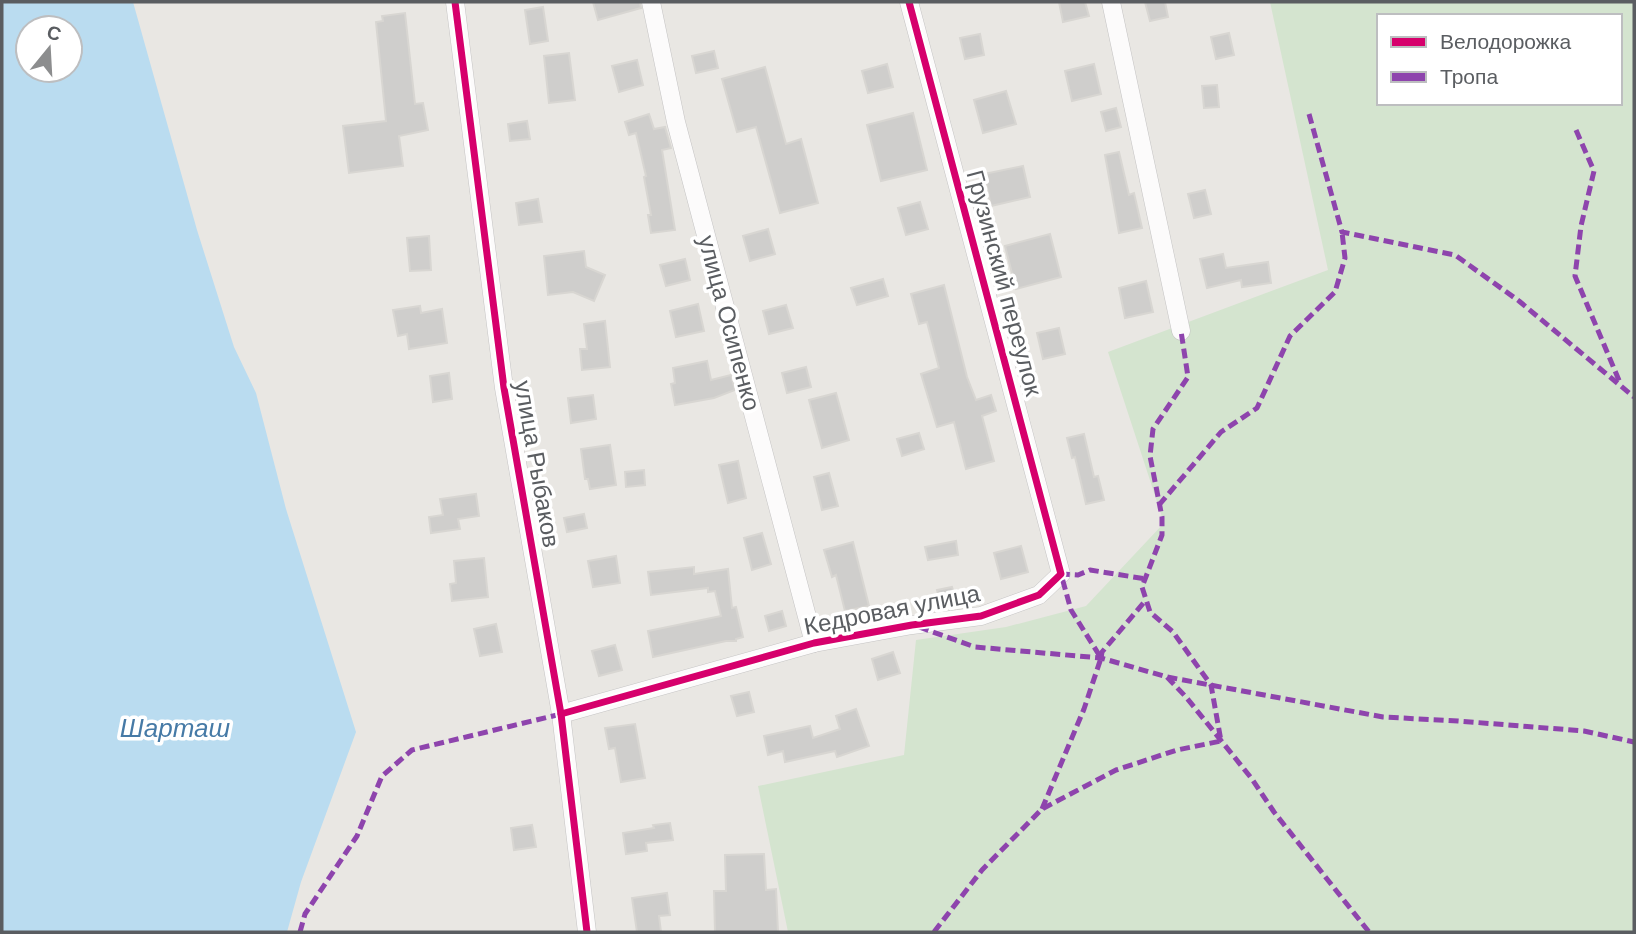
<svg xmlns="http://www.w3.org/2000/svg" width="1636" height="934" viewBox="0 0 1636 934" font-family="'DM Sans',sans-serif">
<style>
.green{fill:#d4e4cf;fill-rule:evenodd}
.water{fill:#badcf0;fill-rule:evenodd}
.building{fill:#cfcecc;stroke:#d8d6d2;stroke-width:2}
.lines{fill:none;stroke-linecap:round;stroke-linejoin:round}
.minor-casing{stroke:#c5c4c4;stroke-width:19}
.minor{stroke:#fcfbfb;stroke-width:18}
.quiet{stroke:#8e44ad;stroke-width:5;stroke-dasharray:10 5;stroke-linecap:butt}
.cycleway-casing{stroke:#fff;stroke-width:11}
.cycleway{stroke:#d6006c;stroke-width:7}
.labels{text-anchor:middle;stroke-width:7;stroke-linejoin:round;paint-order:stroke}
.street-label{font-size:24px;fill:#5a5d61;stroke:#fff}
.water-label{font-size:26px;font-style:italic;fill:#467aa6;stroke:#fff}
</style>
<rect width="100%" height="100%" fill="#e9e7e3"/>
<path class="green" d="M1270 2H1634V932H788L758 786 904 755 916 640 1006 627 1086 606 1164 523 1108 352 1328 270ZM1379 16H1620V103H1379Z"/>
<path class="water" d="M2 2H133L197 230 234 347 256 393 286 509 356 732 301 882 287 932H2ZM28 28H70V70H28Z"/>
<g class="building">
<path d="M593 2H640L641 8 598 20Z"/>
<path d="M1059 2H1085L1089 16 1063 22Z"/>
<path d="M1145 2H1165L1168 17 1150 21Z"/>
<path d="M543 7 548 41 530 44 525 10Z"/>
<path d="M405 13 415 104 423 103 428 130 399 136 403 166 349 173 343 126 386 121 376 22 383 21 382 16Z"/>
<path d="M1229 33 1234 55 1216 59 1211 37Z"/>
<path d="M980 34 984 55 965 59 960 38Z"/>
<path d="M714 51 718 68 696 73 692 56Z"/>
<path d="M569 53 575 100 549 103 544 56Z"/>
<path d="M637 60 643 85 619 92 612 66Z"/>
<path d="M887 64 893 87 868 93 862 71Z"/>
<path d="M1094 64 1101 94 1072 101 1065 71Z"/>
<path d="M765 67 786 144 801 139 818 203 780 213 756 127 737 132 722 79Z"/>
<path d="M1217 85 1219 107 1204 108 1202 86Z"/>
<path d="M1006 91 1016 124 983 133 974 100Z"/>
<path d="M1116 108 1121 127 1106 131 1101 112Z"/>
<path d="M913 113 927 170 881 181 867 125Z"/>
<path d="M649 114 654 129 665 127 671 148 662 150 675 230 651 233 648 215H651L644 177 646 176 636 133 629 135 625 122Z"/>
<path d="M527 121 530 139 510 141 508 124Z"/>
<path d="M1119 152 1129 195 1134 193 1142 228 1119 233 1105 155Z"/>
<path d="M1023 166 1030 197 991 206 984 174Z"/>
<path d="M1205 190 1211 214 1194 218 1188 194Z"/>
<path d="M538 199 542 222 519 225 516 203Z"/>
<path d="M920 202 928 229 906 235 898 208Z"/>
<path d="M768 229 775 254 750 261 743 236Z"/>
<path d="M1050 234 1061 277 1016 289 1005 246Z"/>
<path d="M429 236 431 270 410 271 407 238Z"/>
<path d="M584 251 586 267 605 275 594 301 573 292 548 295 544 256Z"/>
<path d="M1223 254 1226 268 1268 262 1271 283 1242 287 1241 280 1207 288 1200 259Z"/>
<path d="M685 259 690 280 666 286 660 265Z"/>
<path d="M883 279 888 296 857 305 851 288Z"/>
<path d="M1146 281 1153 312 1125 318 1119 288Z"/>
<path d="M944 285 967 377 976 400 991 395 996 411 982 416 994 461 966 469 954 422 937 427 921 374 939 368 927 322 919 324 911 294Z"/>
<path d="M698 304 704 331 676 337 670 311Z"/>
<path d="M786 305 793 328 769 334 763 311Z"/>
<path d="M420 306 421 313 442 309 447 343 409 349 407 334 398 336 393 310Z"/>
<path d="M605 321 610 367 582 370 580 349H587L584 324Z"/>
<path d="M1059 328 1065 354 1043 359 1037 333Z"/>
<path d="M707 361 711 380 731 375 735 390 714 398 675 405 671 384 675 383 673 368Z"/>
<path d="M806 367 811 387 787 393 782 373Z"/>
<path d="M449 373 452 399 433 402 430 376Z"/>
<path d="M836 393 849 440 822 448 809 400Z"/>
<path d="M593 395 596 419 571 423 568 398Z"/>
<path d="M919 433 924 449 902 456 897 439Z"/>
<path d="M1084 434 1094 477 1098 476 1104 500 1086 504 1075 457 1072 458 1067 438Z"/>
<path d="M610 445 616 485 590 489 588 479H585L581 449Z"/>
<path d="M738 461 746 498 728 503 719 465Z"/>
<path d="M644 470 645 485 626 487 625 472Z"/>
<path d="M829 473 838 506 822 510 814 477Z"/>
<path d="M476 494 479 516 458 519 460 529 431 533 429 517 443 515 440 499Z"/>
<path d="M584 514 587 528 567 532 564 518Z"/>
<path d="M762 533 771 564 752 570 744 538Z"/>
<path d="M956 541 958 555 928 560 925 547Z"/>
<path d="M853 542 869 606 845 611 836 575 832 577 824 550Z"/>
<path d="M1021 546 1028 572 1001 579 994 553Z"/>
<path d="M616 556 620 583 593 587 588 561Z"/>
<path d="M484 558 488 597 452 601 450 584 456 583 454 561Z"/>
<path d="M694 567V574L728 569 732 608 736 607 743 637 736 639V641H726L653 657 648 631 721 616 715 591 708 592V588L651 595 648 572Z"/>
<path d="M952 587 958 607 942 610 937 590Z"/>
<path d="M782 611 786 626 769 631 765 616Z"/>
<path d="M496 624 502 652 480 656 474 629Z"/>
<path d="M615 645 622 670 599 676 592 651Z"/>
<path d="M893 652 900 673 878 680 872 659Z"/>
<path d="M749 692 754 712 737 716 731 696Z"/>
<path d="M856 709 869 746 837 757 835 751 785 762 783 751 768 755 764 736 810 726 813 738 840 729 836 716Z"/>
<path d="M635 724 645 778 621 782 615 748 609 749 605 728Z"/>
<path d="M670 823 673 840 646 843 647 851 626 854 623 833 654 828 653 825Z"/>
<path d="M532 825 536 847 514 850 511 828Z"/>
<path d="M764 854 766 890 776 889 778 932H715L714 891H726L725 855Z"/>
<path d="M667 893 670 915 659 916 661 932H637L632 898Z"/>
</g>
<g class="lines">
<g class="minor-casing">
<g id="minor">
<path d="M455 2 504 388 561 714 587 932"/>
<path d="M651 2 676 122 814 643"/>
<path d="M1111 2 1181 331"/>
<path d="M561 714 814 643 912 625 981 616 1039 595 1061 574 909 2"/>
</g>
</g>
<use href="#minor" class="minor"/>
<g class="quiet">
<path d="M1309 114 1342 232 1455 255 1519 301 1634 397"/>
<path d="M1576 130 1594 171 1581 226 1575 276 1621 385"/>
<path d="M1159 505 1221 432 1257 408 1290 336 1335 292 1345 258 1342 232"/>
<path d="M919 627 975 647 1101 658 1167 677 1383 717 1458 721 1584 731 1634 742"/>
<path d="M1101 658 1102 652 1146 600"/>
<path d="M1167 677 1186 697 1252 779 1274 812 1369 932"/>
<path d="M1042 809 1084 709 1101 658 1071 610 1061 574 1078 575 1090 570 1146 579"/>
<path d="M300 932 305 914 357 836 382 776 412 750 561 714"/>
<path d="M934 932 982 870 1042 809 1116 770 1177 750 1221 741 1211 685 1173 632 1150 612 1142 587 1162 535V517L1150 456 1153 429 1188 377 1181 331"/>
</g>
<g class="cycleway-casing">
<g id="cycleway">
<path d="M455 2 504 388 561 714 587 932"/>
<path d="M561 714 814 643 912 625 981 616 1039 595 1061 574 909 2"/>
</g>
</g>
<use href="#cycleway" class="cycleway"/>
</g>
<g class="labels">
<g class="street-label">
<text transform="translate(1004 283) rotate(75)" y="8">Грузинский переулок</text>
<text transform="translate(729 323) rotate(75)" y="8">улица Осипенко</text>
<text transform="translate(537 464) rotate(80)" y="8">улица Рыбаков</text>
<text transform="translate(892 610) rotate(-11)" y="8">Кедровая улица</text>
</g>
<g class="water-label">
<text x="175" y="737">Шарташ</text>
</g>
</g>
<rect width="1636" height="934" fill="none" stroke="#5a5d61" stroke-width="7"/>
<rect x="1377" y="14" width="245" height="91" fill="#ffffff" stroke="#bdbec0" stroke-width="2"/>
<rect x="1391" y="37" width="35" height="10" fill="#d6006c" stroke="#bdbec0" stroke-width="2"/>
<text x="1440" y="49" font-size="21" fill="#5a5d61">Велодорожка</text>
<rect x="1391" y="72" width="35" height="10" fill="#8e44ad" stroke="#bdbec0" stroke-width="2"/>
<text x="1440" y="84" font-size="21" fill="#5a5d61">Тропа</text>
<g transform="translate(49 49) rotate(18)"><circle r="33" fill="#ffffff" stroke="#bdbec0" stroke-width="2"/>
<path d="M0-5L12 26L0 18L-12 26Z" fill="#8c8d8e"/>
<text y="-10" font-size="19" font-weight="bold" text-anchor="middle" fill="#5a5d61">С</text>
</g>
</svg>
